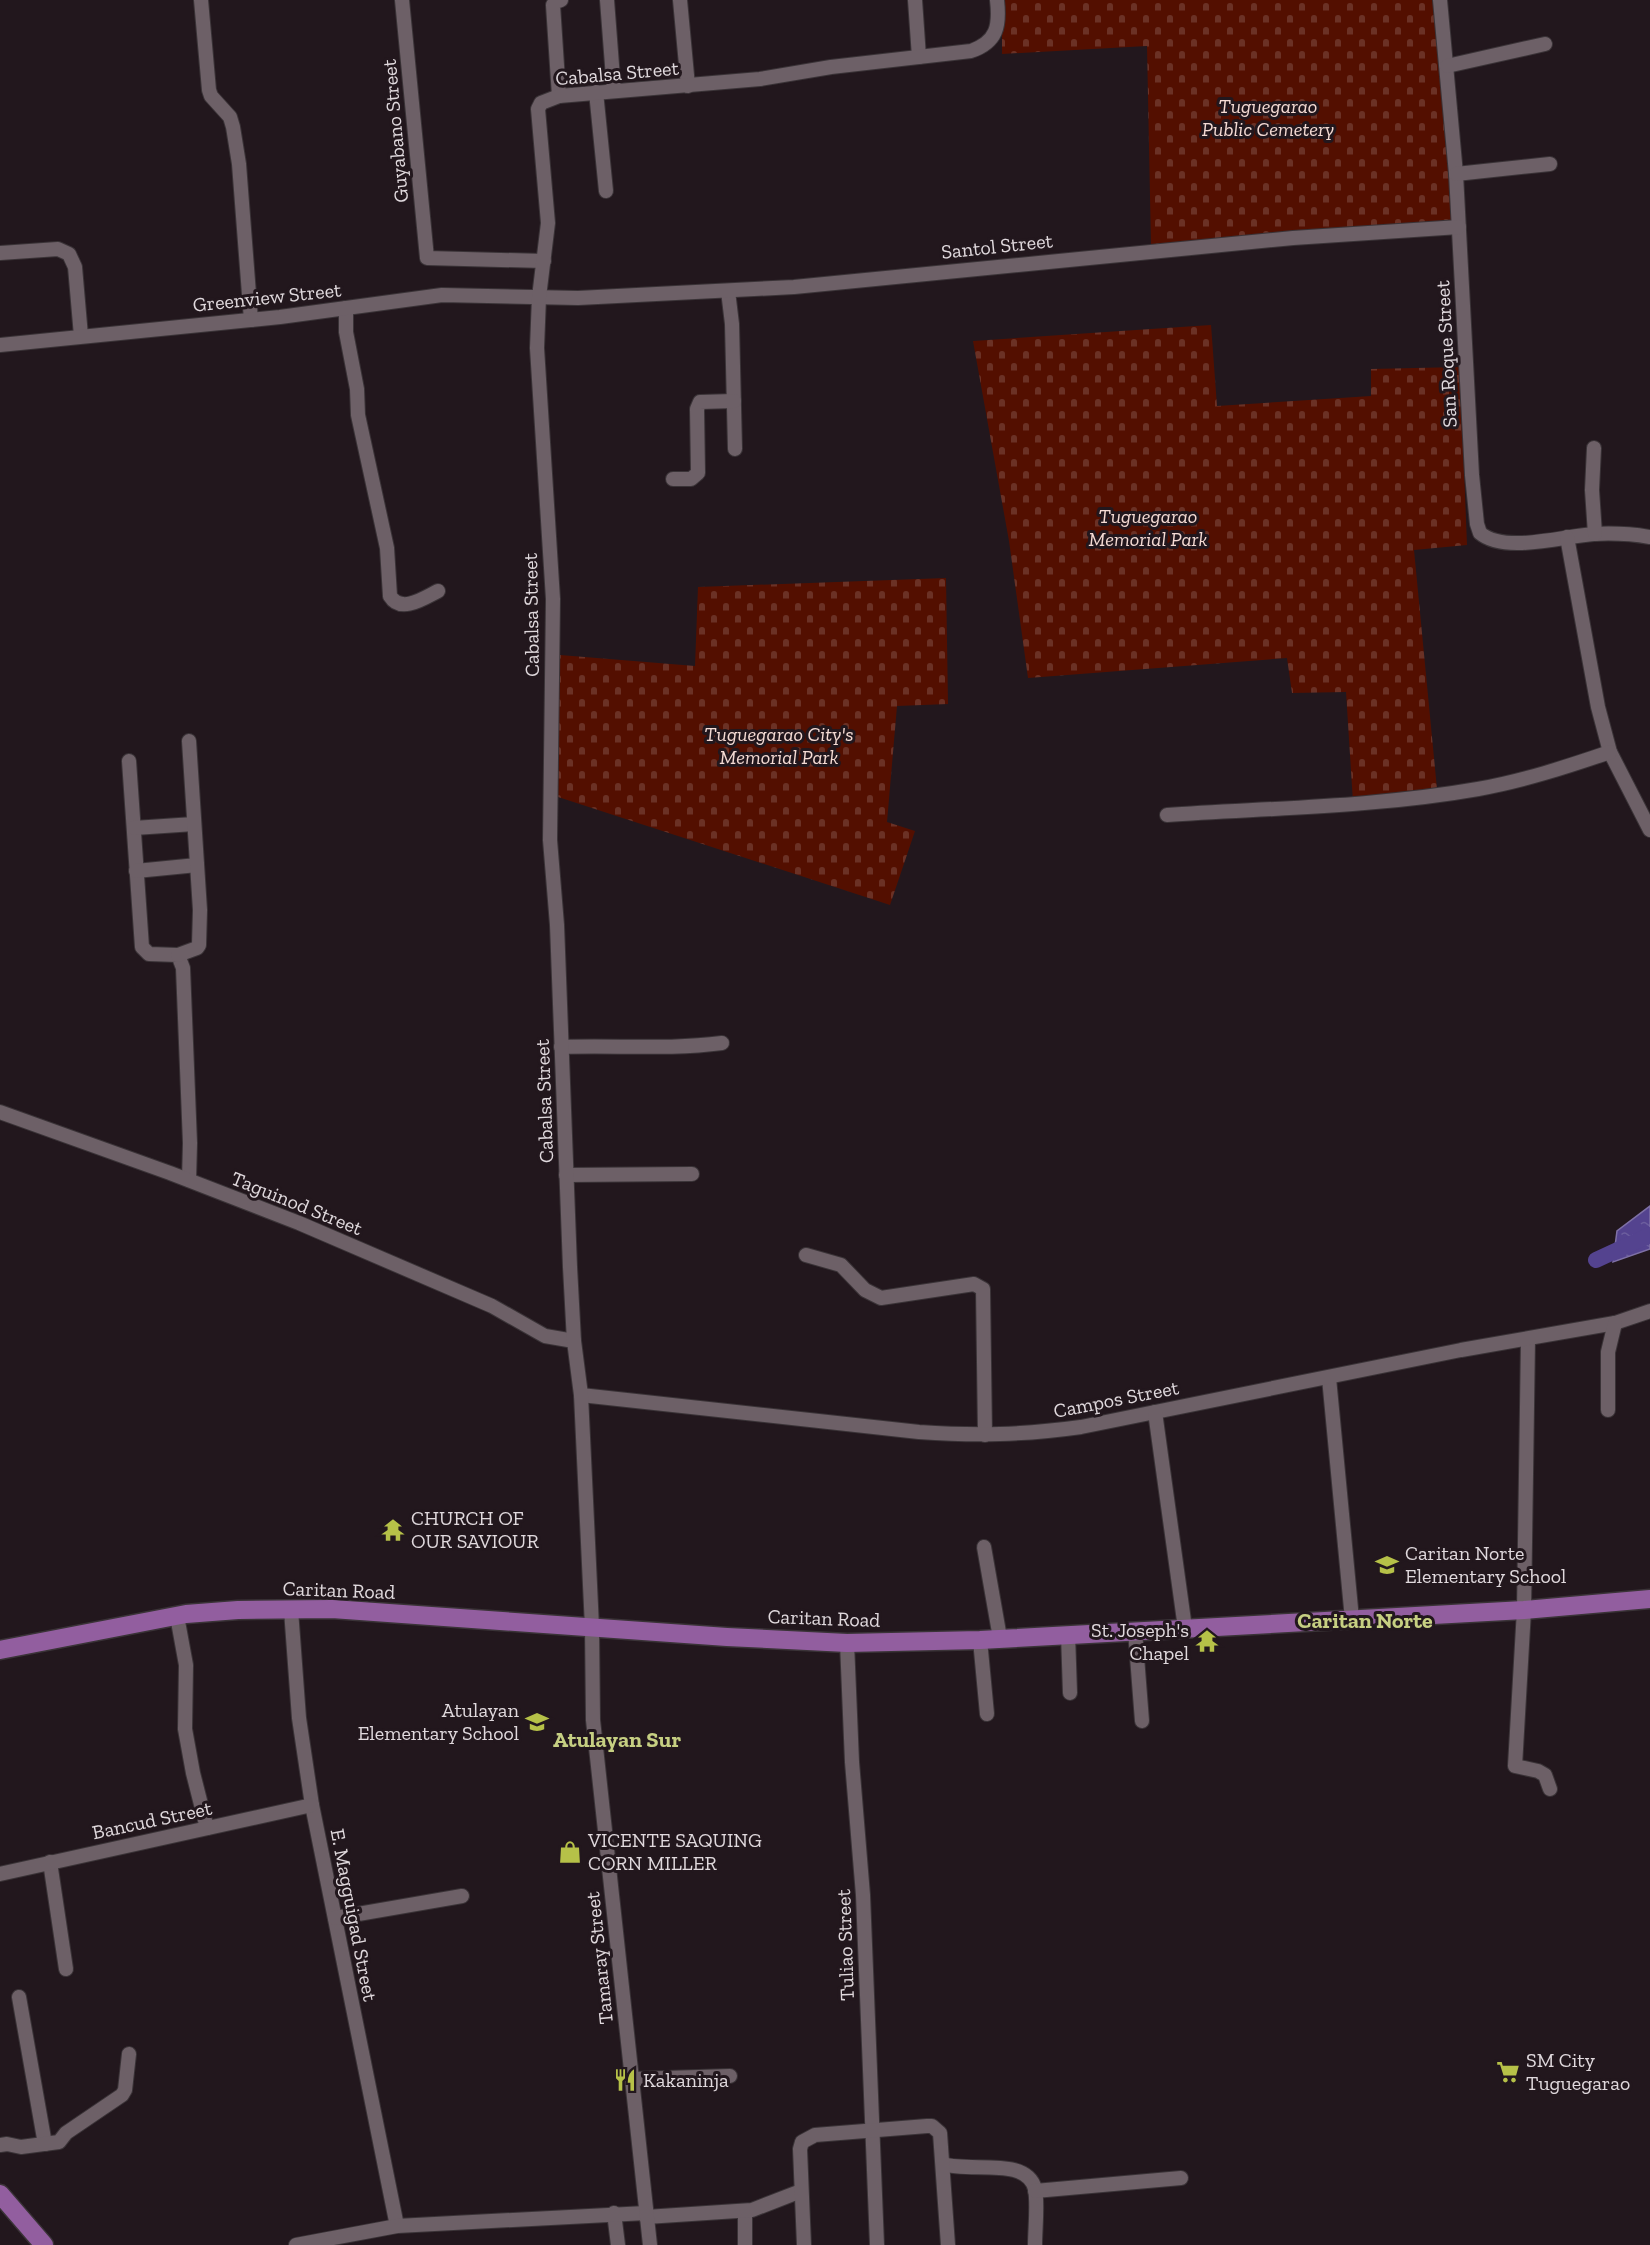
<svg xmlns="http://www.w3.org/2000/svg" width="1650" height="2245" viewBox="0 0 1650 2245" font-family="'Zilla Slab',serif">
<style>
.cemetery{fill:url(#cemetery-stones)}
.water{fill:url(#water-ripples);stroke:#7e70a6;stroke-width:1.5}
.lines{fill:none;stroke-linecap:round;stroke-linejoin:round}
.river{stroke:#54438f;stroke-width:16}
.minor-casing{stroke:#3a3337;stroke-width:16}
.major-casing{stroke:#3a3337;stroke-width:21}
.minor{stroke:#6d6067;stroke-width:14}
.major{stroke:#925e9f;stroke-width:18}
.labels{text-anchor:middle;stroke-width:6;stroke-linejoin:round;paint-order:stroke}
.street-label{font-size:20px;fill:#e0d9dd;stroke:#22171d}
.park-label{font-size:20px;font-style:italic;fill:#f5dbd4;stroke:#22171d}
.poi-label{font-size:20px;fill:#e0d9dd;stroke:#22171d;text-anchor:start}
.quarter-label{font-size:22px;font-weight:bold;fill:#c6cf82;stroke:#22171d}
</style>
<defs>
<pattern id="cemetery-stones" width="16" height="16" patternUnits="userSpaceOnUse" patternTransform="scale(1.5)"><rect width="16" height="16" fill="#530f00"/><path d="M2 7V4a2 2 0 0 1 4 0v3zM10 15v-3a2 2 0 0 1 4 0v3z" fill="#6b3125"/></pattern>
<pattern id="water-ripples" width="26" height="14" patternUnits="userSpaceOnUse" patternTransform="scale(1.5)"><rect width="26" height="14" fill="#54438f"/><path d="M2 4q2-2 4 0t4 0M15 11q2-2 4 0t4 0" fill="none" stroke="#6c5e9e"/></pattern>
</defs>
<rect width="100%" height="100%" fill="#22171d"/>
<g class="cemetery">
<path d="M1002 0H1435L1453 221 1151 246 1147 46 1002 54Z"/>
<path d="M1211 325 1217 406 1371 396V369L1460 367 1467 545 1414 550 1437 789 1353 802 1346 692 1292 693 1287 658 1028 678 1009 541 973 341Z"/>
<path d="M946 578 948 704 897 706 887 822 915 831 890 905 555 796 560 655 695 666 698 587Z"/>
</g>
<path class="water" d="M1650 1206V1249L1613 1262 1617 1231Z"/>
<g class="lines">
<path class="river" d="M1596 1260 1650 1235"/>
<g class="minor-casing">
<g id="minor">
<path d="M201 0 209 90 211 96 230 117 233 127 239 164 251 320"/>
<path d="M402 0 427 258 544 261"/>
<path d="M607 0 614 91"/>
<path d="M680 0 688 86"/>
<path d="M915 0 919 57"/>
<path d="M1440 0 1456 174 1472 475 1477 524 1480 533C1505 554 1563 536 1594 534 1613 533 1632 534 1650 537"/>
<path d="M1447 66 1545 44"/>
<path d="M596 92 606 191"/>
<path d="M559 96 553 5 555 2 561 0"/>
<path d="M1456 174 1550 164"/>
<path d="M0 253 58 249 69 254 75 267 81 336"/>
<path d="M728 291 732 324 735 449"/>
<path d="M346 308V332L357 389 358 415 387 548 390 596C401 614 424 598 438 591"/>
<path d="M0 345 280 317 442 295 578 298 794 287 1293 238 1459 227"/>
<path d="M1594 448 1592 490 1595 534"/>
<path d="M673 479H691L698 473 697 409 700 402 734 401"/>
<path d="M1567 537 1598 707 1610 752 1650 830"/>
<path d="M129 761 142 947 149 954 178 955 183 968 190 1143 189 1180"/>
<path d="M1167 815C1270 808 1376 807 1478 789 1523 781 1566 767 1610 752"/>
<path d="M134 828 194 824"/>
<path d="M136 871 197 865"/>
<path d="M178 955 197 948 199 945 200 910 189 741"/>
<path d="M561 1047C615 1045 669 1050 722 1043"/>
<path d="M0 1112 170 1173 299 1223 492 1306 545 1336 574 1341"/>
<path d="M566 1175 692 1174"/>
<path d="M806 1255 841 1265 865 1290 881 1298 974 1284 983 1289 985 1435"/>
<path d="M1528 1339 1524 1610 1515 1766 1538 1771 1545 1775 1550 1789"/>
<path d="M1329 1378 1352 1619"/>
<path d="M581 1395 919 1432C977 1436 1023 1435 1081 1427L1461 1350 1615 1323 1650 1311"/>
<path d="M1608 1410V1352L1615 1323"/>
<path d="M1155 1412 1185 1628"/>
<path d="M984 1547 1000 1638"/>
<path d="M291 1610 299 1718 312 1805 397 2226"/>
<path d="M177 1616 186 1665 185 1729 193 1773 207 1828"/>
<path d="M1135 1631 1142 1721"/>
<path d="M1068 1634 1070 1693"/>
<path d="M980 1640 987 1714"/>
<path d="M847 1643 852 1762 863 1895 877 2245"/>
<path d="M50 1862 66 1969"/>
<path d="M0 1874 312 1805"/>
<path d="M335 1918 462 1896"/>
<path d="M19 1997 45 2144"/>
<path d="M632 2079 730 2076"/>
<path d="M0 2145 7 2144 21 2147 59 2142 66 2133 122 2095 125 2090 129 2054"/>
<path d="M943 2164C970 2173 1027 2156 1035 2189 1038 2204 1035 2229 1035 2245"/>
<path d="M1035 2191 1181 2178"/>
<path d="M745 2211V2245"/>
<path d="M614 2213 618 2245"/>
<path d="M646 2217 752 2210 801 2191"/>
<path d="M296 2245 397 2226 646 2213"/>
<path d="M650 2245 593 1720 592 1627 581 1395 574 1341 570 1267 557 925 550 840 553 599 537 348 539 297 548 223 538 109 541 103 559 96 760 79 831 67 971 51C997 42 1000 26 997 0"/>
<path d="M804 2245 800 2149 802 2142 815 2135 927 2126H932L940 2133 948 2245"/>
</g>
</g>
<g class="major-casing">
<g id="major">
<path d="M0 1650 186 1614 238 1610 332 1609 727 1637 847 1643 980 1640 1524 1610 1650 1599"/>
<path d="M0 2194 44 2245"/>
</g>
</g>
<use href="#minor" class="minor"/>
<use href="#major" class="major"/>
</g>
<defs>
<g id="temple-bare" transform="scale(1.8)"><path d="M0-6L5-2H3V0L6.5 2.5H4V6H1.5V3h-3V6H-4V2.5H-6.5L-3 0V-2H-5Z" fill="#b6c148" stroke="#22171d" stroke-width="2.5" paint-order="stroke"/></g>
<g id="school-bare" transform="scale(1.8)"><path d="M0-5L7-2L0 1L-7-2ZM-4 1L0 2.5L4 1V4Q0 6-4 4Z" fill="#b6c148" stroke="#22171d" stroke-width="2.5" paint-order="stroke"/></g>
<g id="shop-bare" transform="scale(1.8)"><path d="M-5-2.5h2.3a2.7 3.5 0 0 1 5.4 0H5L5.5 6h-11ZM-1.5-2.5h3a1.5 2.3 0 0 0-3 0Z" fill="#b6c148" stroke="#22171d" stroke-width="2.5" paint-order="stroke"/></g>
<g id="supermarket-bare" transform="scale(1.8)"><path d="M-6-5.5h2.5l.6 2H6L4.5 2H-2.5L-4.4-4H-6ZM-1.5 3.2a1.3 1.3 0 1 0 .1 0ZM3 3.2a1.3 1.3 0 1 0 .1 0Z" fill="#b6c148" stroke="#22171d" stroke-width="2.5" paint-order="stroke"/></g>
<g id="restaurant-bare" transform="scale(1.8)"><path d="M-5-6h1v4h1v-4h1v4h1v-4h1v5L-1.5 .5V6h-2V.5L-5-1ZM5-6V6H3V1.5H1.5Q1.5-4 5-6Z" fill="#b6c148" stroke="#22171d" stroke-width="2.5" paint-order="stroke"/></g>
</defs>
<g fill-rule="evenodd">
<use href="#temple-bare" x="393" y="1530"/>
<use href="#school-bare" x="1387" y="1565"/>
<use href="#temple-bare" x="1207" y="1641"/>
<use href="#school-bare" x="537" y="1722"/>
<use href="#shop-bare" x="570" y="1852"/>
<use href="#supermarket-bare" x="1508" y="2072"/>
<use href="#restaurant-bare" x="625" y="2080"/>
</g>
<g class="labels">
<g class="street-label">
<text transform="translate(617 73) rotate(-5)" y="7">Cabalsa Street</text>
<text transform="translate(395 131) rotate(-95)" y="7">Guyabano Street</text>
<text transform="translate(997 246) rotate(-6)" y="7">Santol Street</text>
<text transform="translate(267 297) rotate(-6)" y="7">Greenview Street</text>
<text transform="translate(1446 354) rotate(-93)" y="7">San Roque Street</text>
<text transform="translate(531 615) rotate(-91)" y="7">Cabalsa Street</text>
<text transform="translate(544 1101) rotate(-92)" y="7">Cabalsa Street</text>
<text transform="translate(297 1203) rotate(22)" y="7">Taguinod Street</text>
<text transform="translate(1116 1399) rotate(-11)" y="7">Campos Street</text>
<text transform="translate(339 1590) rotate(2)" y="7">Caritan Road</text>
<text transform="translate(824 1618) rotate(2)" y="7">Caritan Road</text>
<text transform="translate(152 1820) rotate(-12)" y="7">Bancud Street</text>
<text transform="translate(354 1915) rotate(79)" y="7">E. Magguigad Street</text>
<text transform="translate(845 1945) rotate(-92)" y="7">Tuliao Street</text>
<text transform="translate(599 1958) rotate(-96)" y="7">Tamaray Street</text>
</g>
<g class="park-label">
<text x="1268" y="113">Tuguegarao<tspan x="1268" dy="23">Public Cemetery</tspan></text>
<text x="1148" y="523">Tuguegarao<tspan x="1148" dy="23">Memorial Park</tspan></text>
<text x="779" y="741">Tuguegarao City's<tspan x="779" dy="23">Memorial Park</tspan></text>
</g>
<g class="poi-label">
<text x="411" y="1525">CHURCH OF<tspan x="411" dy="23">OUR SAVIOUR</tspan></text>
<text x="1405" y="1560">Caritan Norte<tspan x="1405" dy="23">Elementary School</tspan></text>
<text x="1189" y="1637" text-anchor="end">St. Joseph's<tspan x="1189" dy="23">Chapel</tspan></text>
<text x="519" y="1717" text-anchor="end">Atulayan<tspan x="519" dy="23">Elementary School</tspan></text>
<text x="588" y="1847">VICENTE SAQUING<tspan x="588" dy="23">CORN MILLER</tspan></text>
<text x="1526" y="2067">SM City<tspan x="1526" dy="23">Tuguegarao</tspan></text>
<text x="643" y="2087">Kakaninja</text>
</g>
<g class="quarter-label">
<text x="1365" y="1628">Caritan Norte</text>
<text x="617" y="1747">Atulayan Sur</text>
</g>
</g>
</svg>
